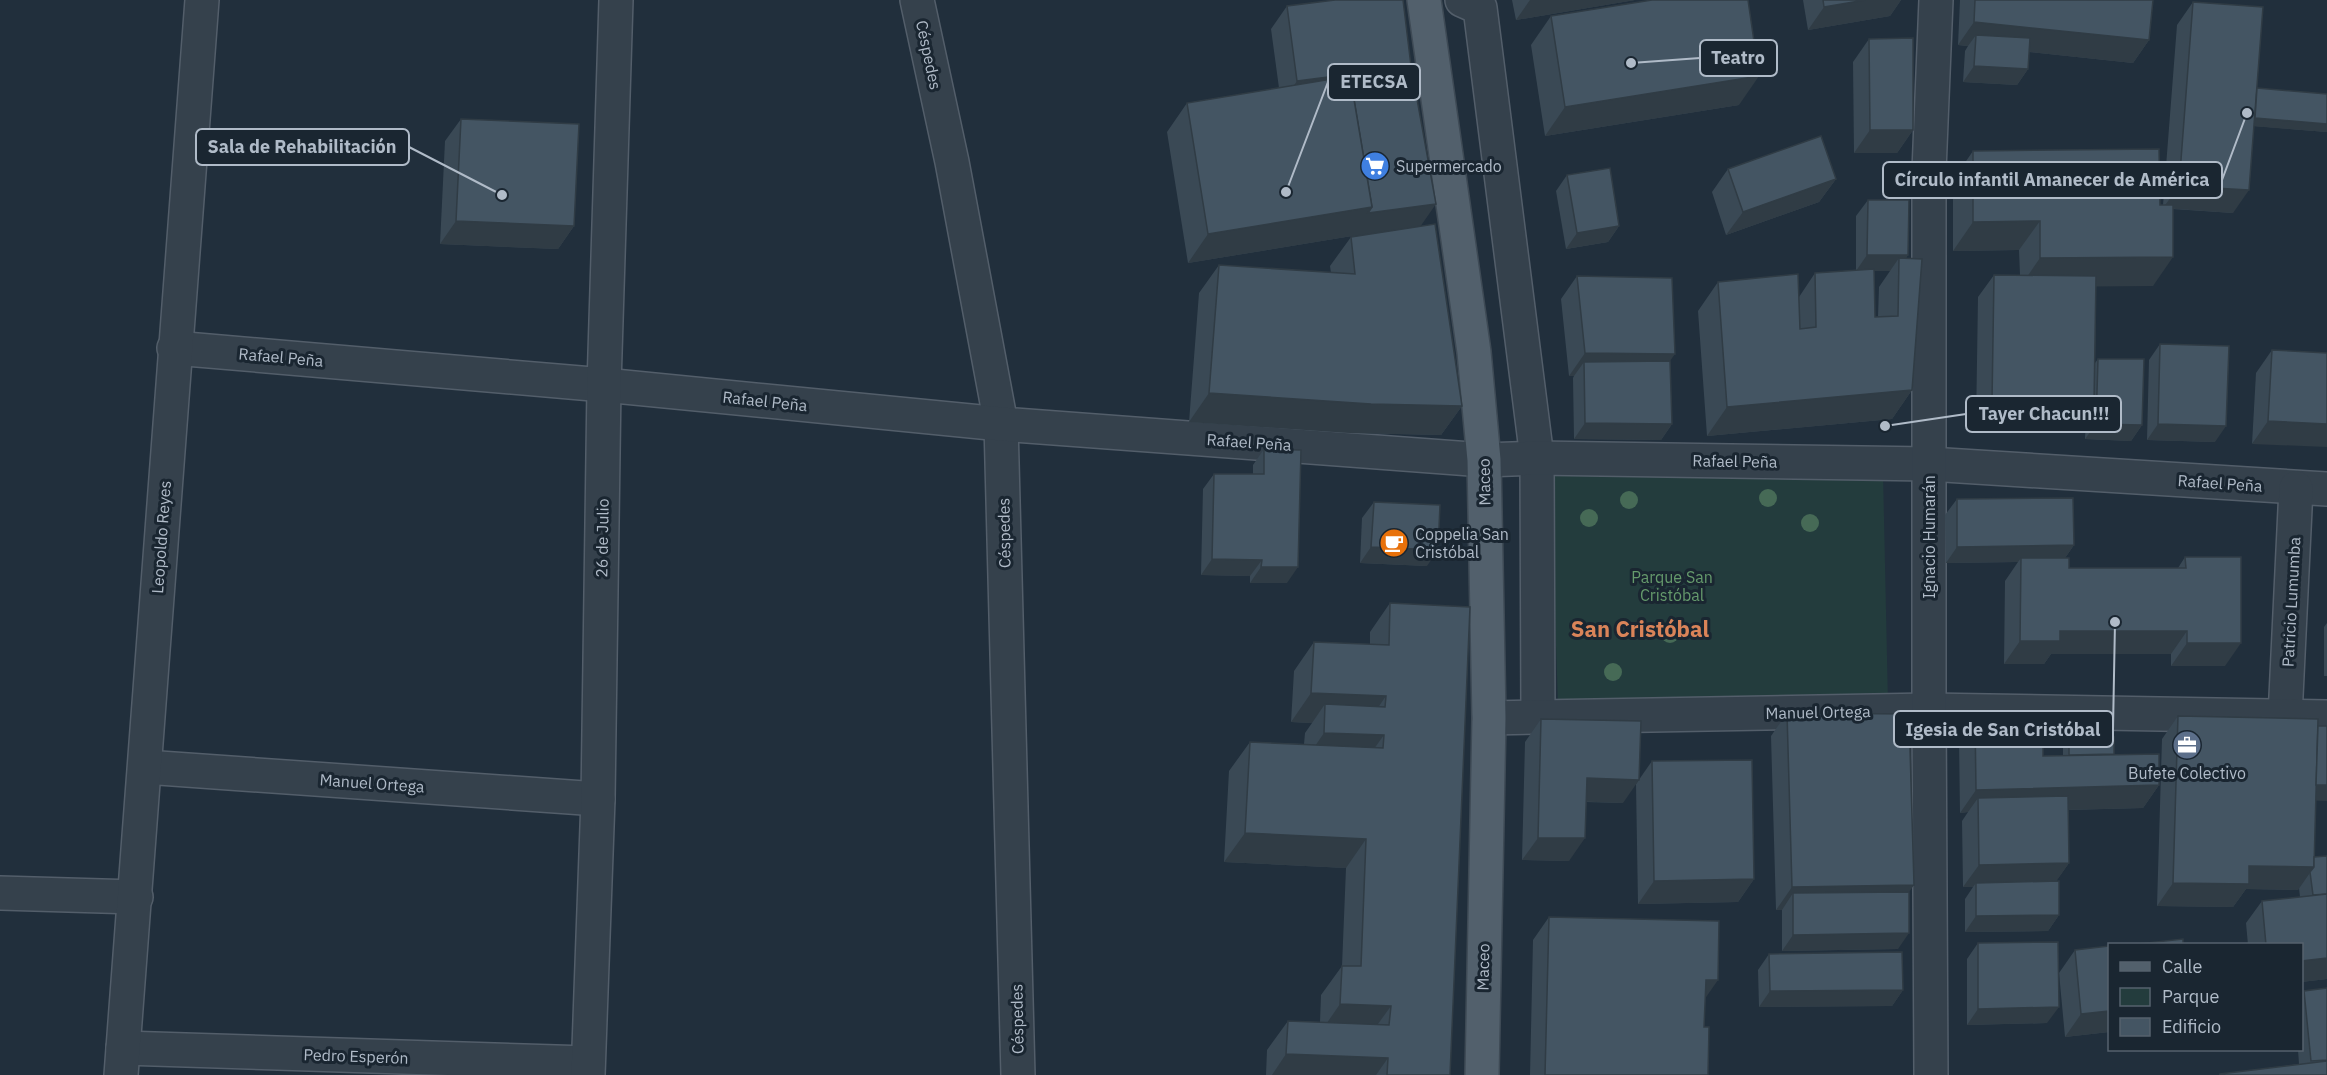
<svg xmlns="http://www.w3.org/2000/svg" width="2327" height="1075" viewBox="0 0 2327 1075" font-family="'IBM Plex Sans',sans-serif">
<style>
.green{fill:#233c3d}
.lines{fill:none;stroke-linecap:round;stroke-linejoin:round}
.minor-casing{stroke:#535e6a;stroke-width:36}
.major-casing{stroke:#3e4a55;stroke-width:36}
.minor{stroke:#35414c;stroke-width:33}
.major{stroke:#52606c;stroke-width:33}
.tree{fill:#466a56}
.wall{fill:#3a4955;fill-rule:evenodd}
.shaded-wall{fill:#303c45}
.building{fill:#445563;stroke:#303c45;stroke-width:1.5}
.labels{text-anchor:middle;stroke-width:6;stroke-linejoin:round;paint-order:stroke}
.street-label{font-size:16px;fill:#b0bbc8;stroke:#1a2631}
.poi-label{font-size:16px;fill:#b0bbc8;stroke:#1a2631;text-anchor:start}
.park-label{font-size:16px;fill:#659a6c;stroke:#1a2631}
.district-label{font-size:22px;font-weight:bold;fill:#da8459;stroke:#1a2631}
.leader{fill:none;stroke:#b0bbc8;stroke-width:2}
.callout-dot{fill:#b0bbc8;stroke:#1a2631;stroke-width:2}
.callout{fill:#1a2631;stroke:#b0bbc8;stroke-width:2}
.callout-label{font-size:18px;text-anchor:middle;font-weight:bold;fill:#b0bbc8}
</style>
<rect width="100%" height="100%" fill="#212f3c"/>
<path class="green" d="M1550 468 1883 472 1888 703 1558 704Z"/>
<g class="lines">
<g class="minor-casing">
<g id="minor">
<path d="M917 0 952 162 1001 424 1018 1075"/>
<path d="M1462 0 1480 8 1537 458 1538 716"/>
<path d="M174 348 604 385 1001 424 1484 460 1537 458 1929 464 2327 489"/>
<path d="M2285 717 2296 488"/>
<path d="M1489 718 1929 710 2327 717"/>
<path d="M145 767 598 799"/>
<path d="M0 893 136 897"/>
<path d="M123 1048 588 1063"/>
<path d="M121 1075C150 717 173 358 202 0"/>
<path d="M588 1075 598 799 604 385 616 0"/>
<path d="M1931 1075 1929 710V171L1936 0"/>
</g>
</g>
<g class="major-casing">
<path id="major" d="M1424 0 1474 352 1484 460 1489 718 1482 1075"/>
</g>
<use href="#minor" class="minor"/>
<use href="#major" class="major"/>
</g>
<g class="tree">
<circle cx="1768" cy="498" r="9"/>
<circle cx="1629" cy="500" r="9"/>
<circle cx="1589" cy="518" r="9"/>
<circle cx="1810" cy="523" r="9"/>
<circle cx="1670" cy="634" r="9"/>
<circle cx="1613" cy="672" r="9"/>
</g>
<g class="wall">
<path d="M1512 0H1635L1516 20Z"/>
<path d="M1803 0H1901L1890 16 1808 30Z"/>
<path d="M1960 0H2153L2149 40 2133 63 2029 52 2028 69 2017 85 1963 82 1965 51 1968 46 1958 45Z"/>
<path d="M2193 2 2257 88 2327 94V132L2254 126 2233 213 2173 209 2153 286H2096L2095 363 2098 359 2142 425 2131 441 2085 439 2086 416 2078 426 1976 425 1978 297 1994 275H2020L2019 250 1953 251V180L1973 151 2160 205H2163L2177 25Z"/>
<path d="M1287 6 1420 227 1462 406 1441 435 1351 433 1189 422 1199 293 1219 265 1331 273 1330 266 1351 237 1406 229 1352 236 1188 263 1167 132 1187 103 1279 88 1271 29Z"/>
<path d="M1551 16 1739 105 1545 136 1531 45Z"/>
<path d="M1869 39 1913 130 1897 153H1854L1853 62Z"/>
<path d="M461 119 574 226 558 249 440 244 445 141Z"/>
<path d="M1728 169 1836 179 1819 202 1726 235 1712 192Z"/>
<path d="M1567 175 1619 226 1608 242 1566 249 1556 191Z"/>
<path d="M1868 200 1908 255 1906 258 1912 390 1892 419 1707 436 1698 311 1718 282 1799 297 1815 273 1856 270V216ZM1874 271H1890L1879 287 1878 317H1875Z"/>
<path d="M1577 276 1670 361 1672 424 1661 440 1574 439 1573 378 1574 376H1569L1561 299Z"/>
<path d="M2160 344 2215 442 2147 440 2149 360Z"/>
<path d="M2272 350 2327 353 2252 444 2256 373Z"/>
<path d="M1264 449 1287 583H1250V576L1201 575 1203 489 1214 474H1253V465Z"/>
<path d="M1957 499 2074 545 2065 558 2069 568H2178L2185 557 2225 666H2171V654H2051L2044 664H2004L2005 581 2018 562 1946 563 1945 515Z"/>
<path d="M1374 502 1427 566 1360 563 1362 518Z"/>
<path d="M1390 603 1450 1075H1266L1267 1050 1288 1021 1320 1022 1321 995 1342 966 1346 868 1224 862 1229 771 1250 742 1304 744 1305 733 1312 723 1291 722 1294 671 1314 642 1370 644V632Z"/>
<path d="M2327 623V676H2324V627Z"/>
<path d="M1787 713 1909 892 1898 949 1782 951V910H1776L1771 736Z"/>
<path d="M2178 716 2316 801 2314 857 2327 856V979L2301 982V945H2248L2246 923 2262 901 2300 897 2299 888 2298 890 2246 889 2233 907 2157 906 2162 739Z"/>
<path d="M1975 717 2043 756 2063 755V746L2069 738 2114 754 2159 785 2143 808 2068 810 2069 863 2056 881 2059 915 2048 931 1965 932V899L1973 887H1963L1962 821 1968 812 1960 813 1959 740Z"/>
<path d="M1541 719 1623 803 1586 802 1569 861 1522 860 1525 742Z"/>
<path d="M1652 761 1754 879 1738 902 1638 904 1636 784Z"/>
<path d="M1549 917 1705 998 1704 1027 1708 1075H1530L1533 940Z"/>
<path d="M1978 943 2047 1023 1967 1025V959Z"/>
<path d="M2109 946V1032L2065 1037 2059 973 2075 950Z"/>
<path d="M1769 954 1903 990 1892 1006 1759 1007 1758 970Z"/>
<path d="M2304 991 2327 1075H2219L2220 1074 2299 1064 2298 1050H2301V995Z"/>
</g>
<g class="shaded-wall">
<path d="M1530 0H1635L1516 20Z"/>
<path d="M1865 0H1901L1890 16 1808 30 1824 7Z"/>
<path d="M1974 22 2149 40 2133 63 1975 46 1976 35 1968 46 1958 45Z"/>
<path d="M1974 66 2028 69 2017 85 1963 82Z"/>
<path d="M1406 67 1281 104 1297 81Z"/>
<path d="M1759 76 1739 105 1545 136 1565 107Z"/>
<path d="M2245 117 2327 124V132L2239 125Z"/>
<path d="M1870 130H1913L1897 153H1854Z"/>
<path d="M1836 179 1819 202 1726 235 1743 212Z"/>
<path d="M2179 186 2249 190 2233 213 2163 208Z"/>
<path d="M1436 204 1420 227 1352 236 1188 263 1208 234 1372 207Z"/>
<path d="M456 221 574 226 558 249 440 244Z"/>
<path d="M2040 221 2019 250 1953 251 1973 222Z"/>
<path d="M1619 226 1608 242 1566 249 1577 233Z"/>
<path d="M1867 255H1908L1899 269V258L1890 271H1856Z"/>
<path d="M2173 257 2153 286 2020 287 2040 258Z"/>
<path d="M1585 353 1675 354 1659 376 1584 362 1574 376H1569Z"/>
<path d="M1912 390 1892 419 1707 436 1727 407Z"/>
<path d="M1209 393 1462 406 1441 435 1351 433 1189 422Z"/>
<path d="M1992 402 2094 403 2078 426 1976 425Z"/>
<path d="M2268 421 2327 424V447L2252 444Z"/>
<path d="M1585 423 1672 424 1661 440 1574 439Z"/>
<path d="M2096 424 2142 425 2131 441 2085 439Z"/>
<path d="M2158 424 2226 426 2215 442 2147 440Z"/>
<path d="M2074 545 2063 561 2021 558 2018 562 1946 563 1957 547Z"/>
<path d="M1371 547 1438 550 1427 566 1360 563Z"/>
<path d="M1212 559 1262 560 1250 576 1201 575Z"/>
<path d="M1261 567H1298L1287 583H1250Z"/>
<path d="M2060 631H2187L2171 654H2051L2044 664H2004L2020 641Z"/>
<path d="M2187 643H2241L2225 666H2171Z"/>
<path d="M1311 693 1386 696 1366 725 1325 704 1312 723 1291 722Z"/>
<path d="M1324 733 1384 735 1363 764 1304 762Z"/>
<path d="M1587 778 1639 780 1623 803 1570 801Z"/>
<path d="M2159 785 2143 808 1978 812V798L1968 812 1960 813 1976 790Z"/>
<path d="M2311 785H2327V801L2300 800Z"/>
<path d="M1245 833 1366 839 1346 868 1224 862Z"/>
<path d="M1538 838H1585L1569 861 1522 860Z"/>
<path d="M2069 863 2053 886 1976 883 1973 887H1963L1979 865Z"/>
<path d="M2249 866 2314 867 2298 890 2246 889 2233 907 2157 906 2173 883Z"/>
<path d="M1754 879 1738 902 1638 904 1654 881Z"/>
<path d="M1914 885 1898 908 1793 893 1782 910H1776L1792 887Z"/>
<path d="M2059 915 2048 931 1965 932 1976 916Z"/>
<path d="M1909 933 1898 949 1782 951 1793 935Z"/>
<path d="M2327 958V979L2301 982V961Z"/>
<path d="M1706 980H1718L1702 1003Z"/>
<path d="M1903 990 1892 1006 1759 1007 1770 991Z"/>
<path d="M1340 1004 1391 1006 1370 1035 1320 1033Z"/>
<path d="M2059 1007 2047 1023 1967 1025 1978 1009Z"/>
<path d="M2109 1011V1032L2065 1037 2081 1014Z"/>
<path d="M1286 1054 1388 1058 1376 1075H1272Z"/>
</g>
<g class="building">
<path d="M1335 0H1403L1411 66 1436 204 1368 213 1372 207 1351 81 1406 67 1297 81 1287 6Z"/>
<path d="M1652 0H1748L1759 76 1565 107 1551 16Z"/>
<path d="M1823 0H1865L1824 7Z"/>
<path d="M1975 0H2153L2149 40 1974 22Z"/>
<path d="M2193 2 2263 7 2249 190 2179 186Z"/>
<path d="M1976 35 2030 38 2028 69 1974 66Z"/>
<path d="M1913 38V130H1870L1869 39Z"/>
<path d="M1350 76 1372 207 1208 234 1187 103Z"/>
<path d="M2257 88 2327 94V124L2255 118Z"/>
<path d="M461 119 579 124 574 226 456 221Z"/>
<path d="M1821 136 1836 179 1743 212 1728 169Z"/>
<path d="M2159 149 2160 205H2173V257L2040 258V221L1973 222V151Z"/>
<path d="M1610 168 1619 226 1577 233 1567 175Z"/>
<path d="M1868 200H1909L1908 255H1867Z"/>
<path d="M1435 224 1462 406 1371 404 1209 393 1219 265 1355 274 1351 237Z"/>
<path d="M1899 258 1922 259 1912 390 1727 407 1718 282 1798 274 1800 329 1816 327 1815 273 1874 269 1875 317 1898 316Z"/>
<path d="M1994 275 2096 276 2094 403 1992 402Z"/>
<path d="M1577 276 1672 278 1675 354 1585 353Z"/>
<path d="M2160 344 2229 346 2226 426 2158 424Z"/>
<path d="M2272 350 2327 353V424L2268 421Z"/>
<path d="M2098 359H2144L2142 425 2096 424Z"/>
<path d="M1670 361 1672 424 1585 423 1584 362Z"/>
<path d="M1264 449 1301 450 1298 567H1261L1262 560 1212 559 1214 474H1264Z"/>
<path d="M2073 498 2074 545 1957 547V499Z"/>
<path d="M1374 502 1440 505 1438 550 1371 547Z"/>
<path d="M2185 557H2241V643H2187V631H2060V641H2020L2021 558H2069V568H2186Z"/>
<path d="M1390 603 1470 607 1450 1075H1387L1388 1058 1286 1054 1288 1021 1389 1025 1391 1006 1340 1004 1342 966H1361L1366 839 1245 833 1250 742 1383 748 1384 735 1324 733 1325 704 1385 707 1386 696 1311 693 1314 642 1389 645Z"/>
<path d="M1787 713 1909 714 1914 885 1792 887Z"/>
<path d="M2043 716V756L2159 754V785L1976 790 1975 717Z"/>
<path d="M2178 716 2318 719 2314 867 2249 866V884L2173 883Z"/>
<path d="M1541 719 1641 721 1639 780 1587 778 1585 838H1538Z"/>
<path d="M2318 726H2327V785H2316Z"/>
<path d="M2114 737V754L2069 755V738Z"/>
<path d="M1752 760 1754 879 1654 881 1652 761Z"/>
<path d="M2068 796 2069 863 1979 865 1978 798Z"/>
<path d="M2327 856V894L2313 895 2310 872 2314 867V857Z"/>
<path d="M2059 881V915L1976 916V883Z"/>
<path d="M1909 892V933L1793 935V893Z"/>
<path d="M2327 894V958L2301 961V945H2266L2262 901Z"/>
<path d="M1549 917 1719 921 1718 980H1706L1704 1027H1709L1708 1075H1545Z"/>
<path d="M2183 939V945H2129Z"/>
<path d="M2058 942 2059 1007 1978 1009V943Z"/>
<path d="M2109 946V1011L2081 1014 2075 950Z"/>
<path d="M1902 952 1903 990 1770 991 1769 954Z"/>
<path d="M2327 988V1060L2311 1061 2304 991Z"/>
<path d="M2327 1061V1075H2220V1074Z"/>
</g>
<defs>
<g id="supermarket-disc" transform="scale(1.5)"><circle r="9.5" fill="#3f7fe0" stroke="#1a2631"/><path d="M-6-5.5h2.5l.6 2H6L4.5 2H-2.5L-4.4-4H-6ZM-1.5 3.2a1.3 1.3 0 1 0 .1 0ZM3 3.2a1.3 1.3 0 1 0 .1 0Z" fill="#fff"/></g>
<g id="cafe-disc" transform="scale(1.5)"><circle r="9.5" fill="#e8710a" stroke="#1a2631"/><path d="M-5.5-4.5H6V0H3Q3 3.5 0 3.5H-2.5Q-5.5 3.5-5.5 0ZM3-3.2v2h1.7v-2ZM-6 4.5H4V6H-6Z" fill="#fff"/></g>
<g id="office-disc" transform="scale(1.5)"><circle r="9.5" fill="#5c6f8a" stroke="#1a2631"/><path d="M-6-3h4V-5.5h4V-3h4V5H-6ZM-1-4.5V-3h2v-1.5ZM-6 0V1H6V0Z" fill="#fff"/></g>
</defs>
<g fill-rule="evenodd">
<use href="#supermarket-disc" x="1375" y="166"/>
<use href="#cafe-disc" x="1394" y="543"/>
<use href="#office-disc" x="2187" y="745"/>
</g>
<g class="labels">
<g class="street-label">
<text transform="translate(929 55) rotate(78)" y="6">Céspedes</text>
<text transform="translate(281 357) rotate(5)" y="6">Rafael Peña</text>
<text transform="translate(765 401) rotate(6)" y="6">Rafael Peña</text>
<text transform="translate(1249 442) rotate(4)" y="6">Rafael Peña</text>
<text transform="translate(1735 461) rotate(1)" y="6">Rafael Peña</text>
<text transform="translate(1484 482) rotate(-91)" y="6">Maceo</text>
<text transform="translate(2220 483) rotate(4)" y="6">Rafael Peña</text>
<text transform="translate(1004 533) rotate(-91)" y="6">Céspedes</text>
<text transform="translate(161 537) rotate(-86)" y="6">Leopoldo Reyes</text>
<text transform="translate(1929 537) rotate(-90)" y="6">Ignacio Humarán</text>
<text transform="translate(602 538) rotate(-89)" y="6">26 de Julio</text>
<text transform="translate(2291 602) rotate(-87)" y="6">Patricio Lumumba</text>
<text transform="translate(1818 712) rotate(-1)" y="6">Manuel Ortega</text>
<text transform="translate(372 783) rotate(4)" y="6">Manuel Ortega</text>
<text transform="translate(1483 967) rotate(-89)" y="6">Maceo</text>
<text transform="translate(1017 1019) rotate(-91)" y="6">Céspedes</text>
<text transform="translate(356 1056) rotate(2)" y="6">Pedro Esperón</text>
</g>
<g class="poi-label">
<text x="1396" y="172">Supermercado</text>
<text x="1415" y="540">Coppelia San<tspan x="1415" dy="18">Cristóbal</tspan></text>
<text x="2187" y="779" text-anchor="middle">Bufete Colectivo</text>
</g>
<g class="park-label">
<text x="1672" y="583">Parque San<tspan x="1672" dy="18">Cristóbal</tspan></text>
</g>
<g class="district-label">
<text x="1640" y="637">San Cristóbal</text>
</g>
</g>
<path class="leader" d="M1631 63L1700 58M1286 192L1328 82M502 195L409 147M2247 113L2222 180M1885 426L1966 414M2115 622L2113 729"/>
<g class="callout-dot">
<circle cx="1631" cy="63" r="6"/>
<circle cx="1286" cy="192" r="6"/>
<circle cx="502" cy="195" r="6"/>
<circle cx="2247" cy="113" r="6"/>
<circle cx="1885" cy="426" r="6"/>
<circle cx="2115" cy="622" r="6"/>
</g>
<g class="callout">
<rect x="1700" y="40" width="77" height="36" rx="6"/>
<rect x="1328" y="64" width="92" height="36" rx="6"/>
<rect x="196" y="129" width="213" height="36" rx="6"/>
<rect x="1883" y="162" width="339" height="36" rx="6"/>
<rect x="1966" y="396" width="155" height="36" rx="6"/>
<rect x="1894" y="711" width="219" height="36" rx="6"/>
</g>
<g class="callout-label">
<text x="1738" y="64">Teatro</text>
<text x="1374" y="88">ETECSA</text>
<text x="302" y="153">Sala de Rehabilitación</text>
<text x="2052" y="186">Círculo infantil Amanecer de América</text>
<text x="2044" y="420">Tayer Chacun!!!</text>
<text x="2003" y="736">Igesia de San Cristóbal</text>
</g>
<rect x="2108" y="943" width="195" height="108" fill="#1a2631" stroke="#56626d" stroke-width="1.5"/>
<rect x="2120" y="962" width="30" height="9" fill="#52606c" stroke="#56626d" stroke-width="1.5"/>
<text x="2162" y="973" font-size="18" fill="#b0bbc8">Calle</text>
<rect x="2120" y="988" width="30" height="18" fill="#233c3d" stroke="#56626d" stroke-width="1.5"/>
<text x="2162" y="1003" font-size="18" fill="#b0bbc8">Parque</text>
<rect x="2120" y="1018" width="30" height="18" fill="#445563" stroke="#56626d" stroke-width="1.5"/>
<text x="2162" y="1033" font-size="18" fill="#b0bbc8">Edificio</text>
</svg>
